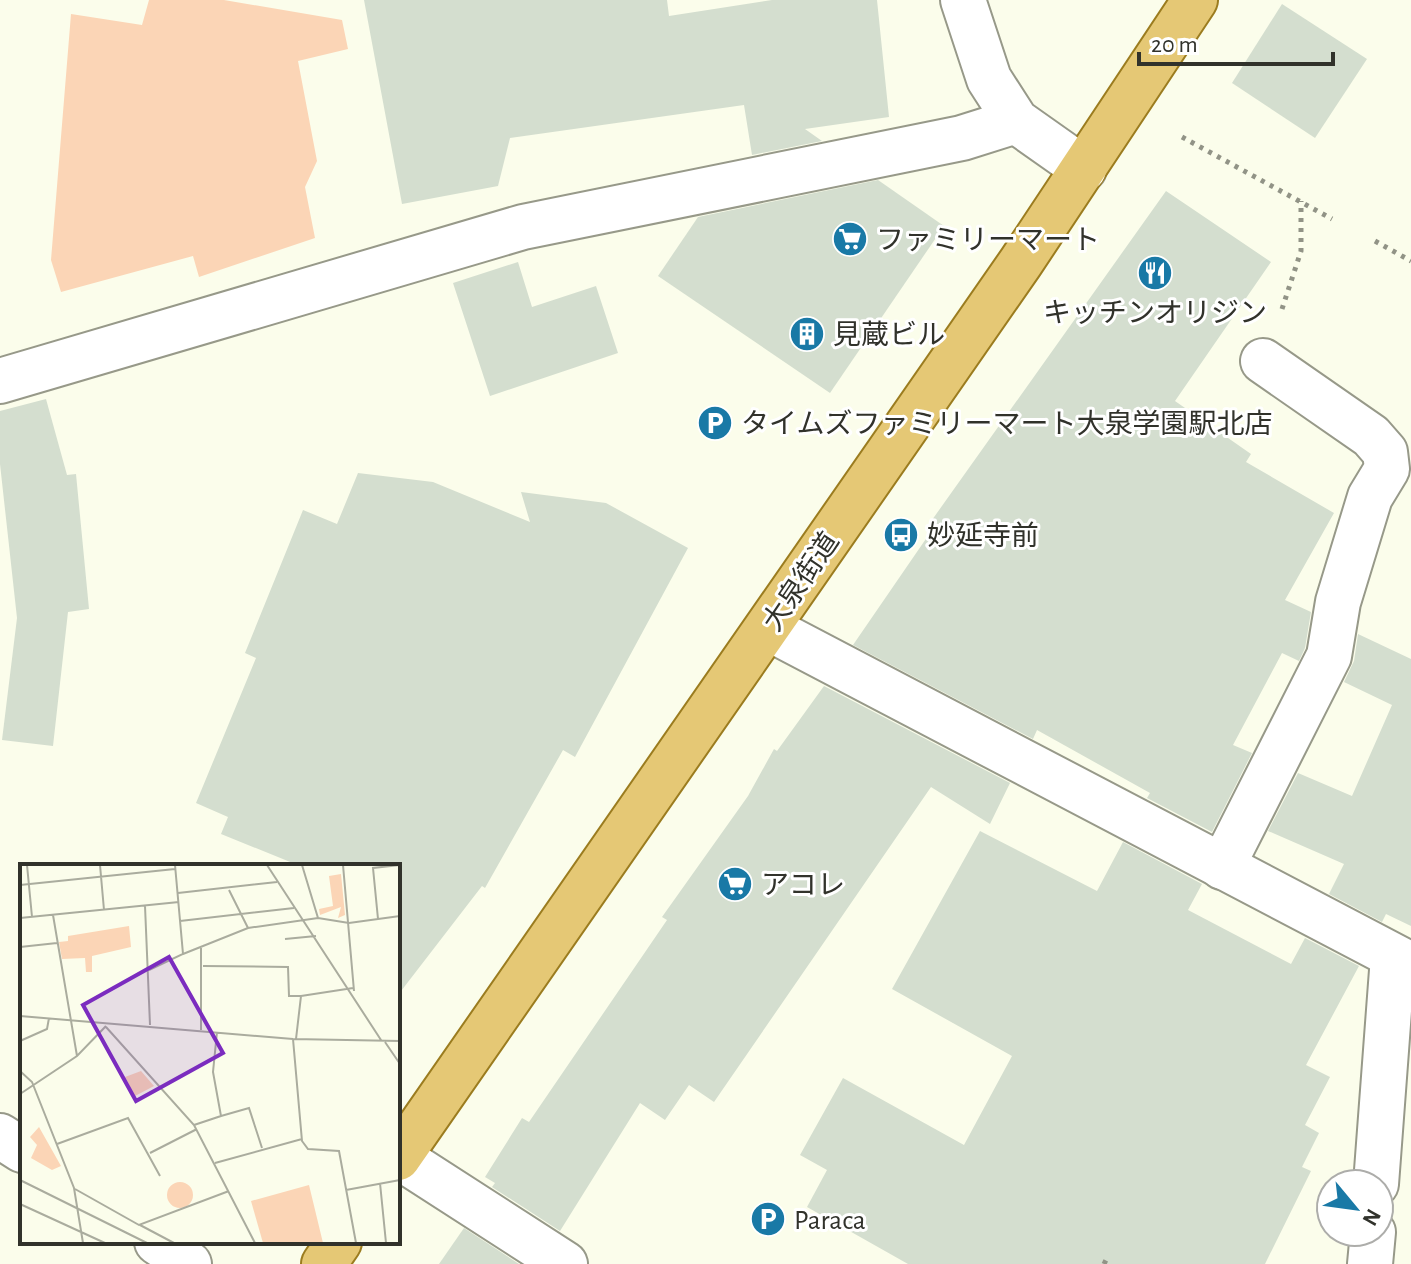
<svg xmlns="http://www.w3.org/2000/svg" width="1411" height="1264" viewBox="0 0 1411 1264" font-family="'Alegreya Sans','Noto Sans JP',sans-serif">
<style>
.green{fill:#fbd5b6}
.building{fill:#d4decf}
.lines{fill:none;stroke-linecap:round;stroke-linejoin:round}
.minor-casing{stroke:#979989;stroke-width:48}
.major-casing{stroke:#9b7c1f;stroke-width:48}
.path{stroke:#919386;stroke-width:5;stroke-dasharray:4 6;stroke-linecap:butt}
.minor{stroke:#fff;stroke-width:44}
.major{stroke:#e5c875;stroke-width:44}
.labels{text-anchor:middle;stroke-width:6;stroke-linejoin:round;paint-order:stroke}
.poi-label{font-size:28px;fill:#31322b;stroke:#fff;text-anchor:start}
.street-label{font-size:28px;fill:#31322b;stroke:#fff}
.inset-road{fill:none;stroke:#aaac9e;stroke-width:2}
.view{fill:#7b2cbf;fill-opacity:0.15;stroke:#7b2cbf;stroke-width:4}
.inset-edge{fill:none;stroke:#31322b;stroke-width:4}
</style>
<rect width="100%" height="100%" fill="#fbfdeb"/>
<path class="green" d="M149 0H224L342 20 348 49 298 61 317 161 305 187 315 238 199 277 193 256 61 292 51 260 71 14 142 25Z"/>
<g class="building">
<path d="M364 0H667L669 16 772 0H877L889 117 805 129 822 141 752 155 744 105 510 138 498 186 402 204Z"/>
<path d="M1282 4 1367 59 1315 138 1232 83Z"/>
<path d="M878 180 944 226 830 393 658 276 698 217Z"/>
<path d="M1166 191 1271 262 1175 401 1251 454 1246 462 1334 513 1285 600 1311 612 1305 648 1299 661 1282 653 1233 745 1252 753 1212 832 1147 798 1150 793 1037 730 1033 739 853 645 932 530 927 527Z"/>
<path d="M518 262 532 307 596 286 618 353 490 396 453 283Z"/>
<path d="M46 399 67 475 76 474 89 609 68 612 53 746 2 740 17 618 0 464V411Z"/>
<path d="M358 473 433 482 530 522 521 492 606 503 688 548 575 757 563 750 485 888 482 886 398 995V866H300L221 834 228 817 196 803 256 658 245 653 303 510 337 524Z"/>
<path d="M1358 634 1411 659V926L1386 914 1382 922 1329 894 1344 864 1268 831 1298 773 1352 796 1392 705 1344 682 1354 661Z"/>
<path d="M824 686 1010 783 990 824 931 787 714 1102 689 1085 665 1120 640 1103 560 1231 492 1187 495 1183 485 1177 522 1118 529 1122 667 920 662 917 748 796 774 749 777 751Z"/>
<path d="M980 831 1097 891 1123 842 1202 884 1188 910 1291 964 1305 938 1359 966 1306 1065 1330 1077 1305 1125 1319 1133 1302 1167 1311 1171 1265 1264H908L807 1207 827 1170 800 1155 843 1078 964 1145 1012 1056 892 989Z"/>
<path d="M464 1228 519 1264H439Z"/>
</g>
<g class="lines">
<g class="minor-casing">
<g id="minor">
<path d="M963 0 989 79 1016 121 1084 169"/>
<path d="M0 381 523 227 962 138 1016 121"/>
<path d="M768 628 1411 965"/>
<path d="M1222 867 1329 656 1338 602 1370 497 1387 469 1385 452 1371 436 1263 361"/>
<path d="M0 1136 22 1150"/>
<path d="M399 1157 565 1264"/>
<path d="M1376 1184 1393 957"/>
<path d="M157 1242 189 1264"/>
<path d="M1370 1264 1373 1232"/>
</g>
</g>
<g class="major-casing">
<g id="major">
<path d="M398 1158 1021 262 1195 0"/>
<path d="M324 1264 339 1242"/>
</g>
</g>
<g class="path">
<path d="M1182 137 1332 219"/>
<path d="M1375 241 1411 261"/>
<path d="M1282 309 1301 251V201"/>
<path d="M1104 1264 1107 1258"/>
</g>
<use href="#minor" class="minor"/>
<use href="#major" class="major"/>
</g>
<defs>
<g id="supermarket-disc" transform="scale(1.8)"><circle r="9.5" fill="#1979a6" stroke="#fff"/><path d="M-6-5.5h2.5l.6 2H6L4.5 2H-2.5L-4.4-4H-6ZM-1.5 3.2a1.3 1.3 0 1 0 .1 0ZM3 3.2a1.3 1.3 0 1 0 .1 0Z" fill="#fff"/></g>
<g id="restaurant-disc" transform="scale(1.8)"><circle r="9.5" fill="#1979a6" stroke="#fff"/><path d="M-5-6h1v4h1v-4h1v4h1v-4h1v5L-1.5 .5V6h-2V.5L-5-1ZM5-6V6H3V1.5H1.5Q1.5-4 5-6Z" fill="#fff"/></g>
<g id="building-disc" transform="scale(1.8)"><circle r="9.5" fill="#1979a6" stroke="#fff"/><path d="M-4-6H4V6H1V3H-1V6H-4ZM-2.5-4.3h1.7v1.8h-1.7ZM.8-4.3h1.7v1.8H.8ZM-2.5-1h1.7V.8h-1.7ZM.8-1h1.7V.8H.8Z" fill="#fff"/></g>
<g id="parking-disc" transform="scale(1.8)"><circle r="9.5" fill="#1979a6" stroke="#fff"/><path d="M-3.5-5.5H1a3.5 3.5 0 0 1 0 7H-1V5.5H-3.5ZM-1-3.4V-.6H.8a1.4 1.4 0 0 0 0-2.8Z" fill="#fff"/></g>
<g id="bus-disc" transform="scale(1.8)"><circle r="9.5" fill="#1979a6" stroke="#fff"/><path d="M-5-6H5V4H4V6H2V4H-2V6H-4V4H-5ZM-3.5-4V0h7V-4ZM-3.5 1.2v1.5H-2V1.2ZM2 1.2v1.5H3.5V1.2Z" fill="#fff"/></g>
</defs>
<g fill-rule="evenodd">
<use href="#supermarket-disc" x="850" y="239"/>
<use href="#restaurant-disc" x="1155" y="273"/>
<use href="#building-disc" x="807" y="334"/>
<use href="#parking-disc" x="715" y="423"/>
<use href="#bus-disc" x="901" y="535"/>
<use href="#supermarket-disc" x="735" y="884"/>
<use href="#parking-disc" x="768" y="1219"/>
</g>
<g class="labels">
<g class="poi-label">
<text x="876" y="249">ファミリーマート</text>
<text x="1155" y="322" text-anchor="middle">キッチンオリジン</text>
<text x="833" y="344">見蔵ビル</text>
<text x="741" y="433">タイムズファミリーマート大泉学園駅北店</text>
<text x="927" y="545">妙延寺前</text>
<text x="761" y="894">アコレ</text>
<text x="794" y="1229">Paraca</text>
</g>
<g class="street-label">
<text transform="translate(800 581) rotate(-56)" y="10">大泉街道</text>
</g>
</g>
<g transform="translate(20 864)">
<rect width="380" height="380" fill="#fbfdeb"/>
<path d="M321 10 325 51 318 54 321 43 300 51 299 45 313 42 309 12ZM109 62 111 83 72 92V108H66L65 94 42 95 39 78 48 77V72ZM121 207 134 222 115 232 105 213ZM19 263 41 302 32 306 11 294 17 281 10 273ZM147 331a13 13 0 1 1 26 0a13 13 0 1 1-26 0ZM289 321 303 379H243L231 337Z" fill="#fbd5b6"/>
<path class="inset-road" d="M7 1 12 53M80 1 84 46M247 1 361 176M282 1 298 54M323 1 334 127M0 21 155 5M209 26 228 64M158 29 257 18M125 42 130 161M33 51 57 192M0 54 159 38M358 55 353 4 380 1M160 57 274 44M265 75 296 72M0 83 37 79M163 90 228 64 298 54 329 59 380 52M183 102 268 103 269 132H281L276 175M129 106 163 90 155 1M281 132 333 124M0 152 273 175 380 177M86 163 174 261 235 379M181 166V84M273 175 282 277 288 285 319 287 336 379M0 177 27 165 29 154M365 178 380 200M0 207 12 218 54 324 63 379M0 230 57 192 86 162M201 252 229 244 242 284M174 261 201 252 193 208 197 168M37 280 108 254 140 312M130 289 177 265M195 299 282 275M0 316 127 379M360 319 366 379M55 325 119 361 209 327M326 326 380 316M0 340 85 379M120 361 154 379"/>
<path class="view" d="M149 93 203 189 116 237 63 141Z"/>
<rect width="380" height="380" class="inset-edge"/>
</g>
<g transform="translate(1355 1208) rotate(119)"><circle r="38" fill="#ffffff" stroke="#adadaa" stroke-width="2"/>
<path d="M0-6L14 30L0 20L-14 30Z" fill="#1979a6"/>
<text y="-12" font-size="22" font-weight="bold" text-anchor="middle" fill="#31322b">N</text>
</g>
<path d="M1139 52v12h194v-12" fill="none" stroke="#31322b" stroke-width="4"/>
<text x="1151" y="52" font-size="24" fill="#31322b" stroke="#ffffff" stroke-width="6" paint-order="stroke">20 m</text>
</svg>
